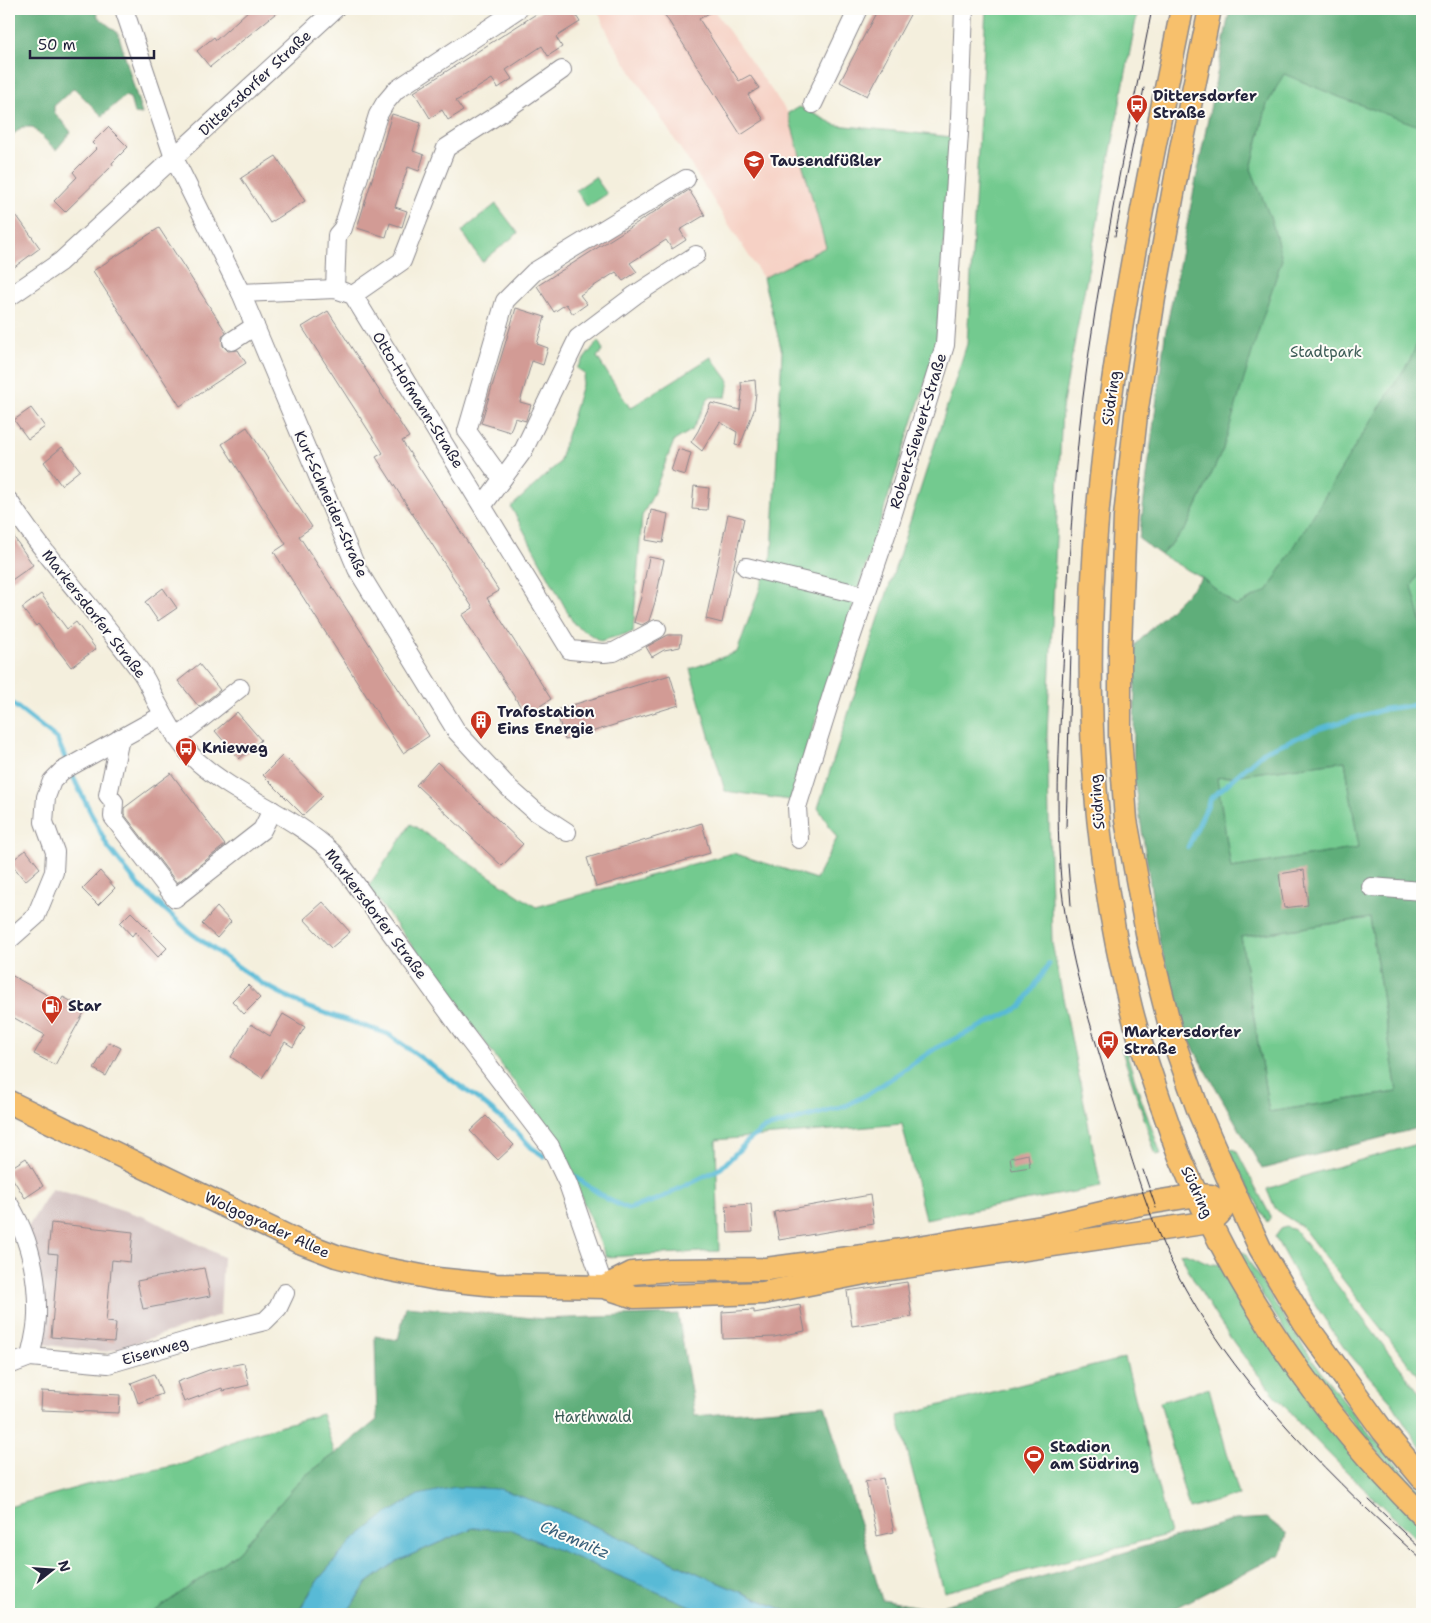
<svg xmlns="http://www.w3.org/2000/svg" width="1431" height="1623" viewBox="0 0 1431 1623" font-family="'Shantell Sans',sans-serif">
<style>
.built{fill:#f6d1c5}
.industrial{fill:#d1bfbf}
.green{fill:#73ca8f;stroke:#4a7665}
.forest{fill:#5eae7a;stroke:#40685a;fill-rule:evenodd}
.water{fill:#58bad6;stroke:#3d6e88}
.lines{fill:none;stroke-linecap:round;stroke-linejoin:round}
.stream{stroke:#58bad6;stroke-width:5}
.building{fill:#d29b95}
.minor-casing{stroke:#8b888c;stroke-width:20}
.major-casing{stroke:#8b888c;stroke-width:25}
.minor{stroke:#fff;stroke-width:18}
.major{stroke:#f7c06c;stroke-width:22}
.tram{stroke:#22223b;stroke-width:1}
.labels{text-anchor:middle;stroke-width:4;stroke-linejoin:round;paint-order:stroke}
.street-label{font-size:15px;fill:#22223b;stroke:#fdfcf7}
.poi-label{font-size:15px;font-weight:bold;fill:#22223b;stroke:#fdfcf7;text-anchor:start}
.park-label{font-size:15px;fill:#3e5d58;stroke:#fdfcf7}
.water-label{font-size:16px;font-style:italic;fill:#385f79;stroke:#fdfcf7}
</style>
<rect width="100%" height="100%" fill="#fdfcf7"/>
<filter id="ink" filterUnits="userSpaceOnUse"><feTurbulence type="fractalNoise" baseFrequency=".02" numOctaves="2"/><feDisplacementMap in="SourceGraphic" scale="10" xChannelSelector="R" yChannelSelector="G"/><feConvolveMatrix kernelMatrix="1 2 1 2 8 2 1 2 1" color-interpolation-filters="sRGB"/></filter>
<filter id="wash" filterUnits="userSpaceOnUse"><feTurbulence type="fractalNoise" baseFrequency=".0096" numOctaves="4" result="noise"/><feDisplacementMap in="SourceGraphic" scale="20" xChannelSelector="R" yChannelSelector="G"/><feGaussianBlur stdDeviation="1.12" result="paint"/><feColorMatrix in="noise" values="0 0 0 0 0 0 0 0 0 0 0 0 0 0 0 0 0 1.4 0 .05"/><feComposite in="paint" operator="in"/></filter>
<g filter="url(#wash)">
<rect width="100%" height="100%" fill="#f4efdd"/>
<path class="built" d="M597 9H713L788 113 826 247 763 278 611 40Z"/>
<path class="industrial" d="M52 1188 148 1218 223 1257 220 1315 108 1352 31 1343 35 1292 22 1237Z"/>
<g class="green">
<path d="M986 9H1138L1062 408 1047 734 1052 943 1101 1187 925 1219 902 1124 716 1140 719 1251 606 1257 558 1140 368 887 411 824 536 907 733 853 816 879 837 838 818 808 967 344Z"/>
<path d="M1422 9V1081L1360 749 1250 599 1236 606 1202 578 1161 555 1187 527 1223 449 1258 187 1251 169 1267 104 1275 90 1282 53Z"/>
<path d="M800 107 836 125 952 137 936 349 790 800 725 791 690 669 737 652 772 555 782 352 763 278 826 247 788 113Z"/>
<path d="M595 177 607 194 587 207 576 190Z"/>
<path d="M496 204 518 233 482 262 462 231Z"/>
<path d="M598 341 603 350 597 357 630 408 711 357 729 381 726 397H709L692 430 674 441 652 497 642 516 633 632 600 641 574 624 511 507 559 463 585 374 577 368Z"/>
<path d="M1345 761 1359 848 1231 868 1216 778Z"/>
<path d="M1370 918 1397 1092 1269 1112 1241 937Z"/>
<path d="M1124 1045 1140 1096 1161 1154 1156 1155 1121 1048Z"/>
<path d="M1421 1143 1422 1146V1381L1301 1226 1280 1213 1275 1208 1267 1189 1311 1174Z"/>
<path d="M1231 1149 1236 1150 1270 1215V1218L1267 1222 1228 1150Z"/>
<path d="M1286 1227 1295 1230 1422 1396V1450L1390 1400 1344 1348 1297 1277 1275 1237 1281 1229Z"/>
<path d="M1244 1252C1294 1339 1352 1419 1422 1492V1503L1320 1385 1237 1255Z"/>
<path d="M1180 1253C1195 1252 1205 1267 1221 1264L1422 1525V1544C1329 1456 1237 1370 1180 1253Z"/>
<path d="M1125 1358 1170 1534 944 1592 898 1416Z"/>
<path d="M1209 1388 1239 1495 1189 1509 1160 1402Z"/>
<path d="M322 1414 335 1454 302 1478 238 1552 151 1614H9V1507L86 1485 186 1463 247 1435Z"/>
</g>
<g class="forest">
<path d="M9 9H95L98 17 118 33 142 114 134 113 130 98 125 96 102 116 74 88 54 106V112L71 132 56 150 32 127H22L9 138Z"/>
<path d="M1230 9H1422V126L1416 125 1339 97 1284 74 1267 104 1251 169 1272 222 1282 259 1260 326 1223 449 1187 527 1161 555 1139 539 1165 335Z"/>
<path d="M1422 332V567L1412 586 1422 625V1127L1262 1169 1187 1037 1159 941 1133 773 1136 644 1202 578 1236 606 1268 590 1357 443 1410 360ZM1345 761 1359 848 1231 868 1217 778ZM1370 918 1397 1092 1269 1112 1241 937Z"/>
<path d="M406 1306 543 1319 678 1314 695 1416 825 1405 882 1600 931 1609 1235 1520 1267 1518 1287 1534 1281 1554 1164 1614H794L721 1584 562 1511 381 1518 351 1542 318 1580 296 1614H151L238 1552 302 1478 335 1454 377 1420 375 1336 398 1340Z"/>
<path d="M473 1528 511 1529 709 1614H346L367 1583 397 1561Z"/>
</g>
<path class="water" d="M455 1487 500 1489 562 1511 721 1584 794 1614H709L511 1530 473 1528 397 1561 367 1583 346 1614H297L318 1580 351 1542 381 1518 418 1495Z"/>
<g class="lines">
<g class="stream">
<path d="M9 701 57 739 77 785 108 847 138 885 191 933 261 983 307 1007 388 1034 482 1102 513 1128 532 1148 544 1156"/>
<path d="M1188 847 1211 798 1265 751 1318 729 1385 709 1422 704"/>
<path d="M571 1174 607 1199 628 1209 659 1199 721 1168 748 1141 763 1129 845 1106 870 1093 936 1048 1021 1007 1049 964"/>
</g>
</g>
<g id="blocks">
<g class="building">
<path d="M250 9H281L210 67 197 51 214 37 216 40Z"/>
<path d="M544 9H572L580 22 556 37 562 47 548 56 542 46 506 70 512 79 498 88 492 79 456 101 463 111 448 120 442 110 430 118 414 92Z"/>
<path d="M661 9H716L699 19 739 81 750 75 759 88 748 95 764 120 741 135Z"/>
<path d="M878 9H913L867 96 840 82Z"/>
<path d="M392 114 421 123 413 151 424 155 419 171 408 167 395 207 407 211 402 227 390 223 386 237 357 228Z"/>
<path d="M108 127 128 147 112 163 113 165 65 212 54 201 77 177 73 172 97 148 92 143Z"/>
<path d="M276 156 305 201 270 223 241 178Z"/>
<path d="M689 190 705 215 680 230 686 240 672 249 666 240 630 263 637 272 623 281 616 272 580 295 587 304 573 314 566 304 554 312 537 286Z"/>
<path d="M9 205 40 248 9 271Z"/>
<path d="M159 228 226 332 222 337 223 346 228 351 238 350 246 363 180 406 93 271Z"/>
<path d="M516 308 545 317 537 344 548 348 543 365 532 361 520 402 531 405 526 420V421L515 418 510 432 481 423Z"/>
<path d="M328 311 409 437 402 441 499 591 487 598 551 699 526 715 462 615 473 608 376 457 383 453 302 327Z"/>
<path d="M755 380 756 393 754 410 740 446 735 445 737 432 720 422 702 451 691 442 698 431 711 403 740 410 742 394 741 382Z"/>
<path d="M31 408 45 427 28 439 14 420Z"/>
<path d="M247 427 312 527 299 536 429 736 403 753 274 552 286 544 222 444Z"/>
<path d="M62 447 80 470 61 485 44 462Z"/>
<path d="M678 449 691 453 685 475 671 471Z"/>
<path d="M694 486 709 488 707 510 692 509Z"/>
<path d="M651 510 668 514 663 543 646 540Z"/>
<path d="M728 514 744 518 722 623 706 619Z"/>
<path d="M9 530 33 565 9 582Z"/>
<path d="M649 557 664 560 655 602 649 621 642 625 634 622 641 597Z"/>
<path d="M163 588 177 608 158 621 145 602Z"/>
<path d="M41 594 67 629 76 622 96 649 71 667 38 624 36 626 22 608Z"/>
<path d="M668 635H682L680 647 664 650 652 657 646 647Z"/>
<path d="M199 664 220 690 199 707 178 681Z"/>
<path d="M670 675 679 705 565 740 556 710Z"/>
<path d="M237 712 261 740 239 759 215 731Z"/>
<path d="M283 755 323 796 303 815 263 775Z"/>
<path d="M437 762 523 844 502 866 416 785Z"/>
<path d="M171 773 225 845 177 883 124 814V808Z"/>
<path d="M702 823 710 853 596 887 587 858Z"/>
<path d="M26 850 40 868 25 881 10 862Z"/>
<path d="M1304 870 1308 905 1284 908 1279 874Z"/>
<path d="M100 871 115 888 98 905 82 889Z"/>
<path d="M323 902 350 932 331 948 304 919Z"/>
<path d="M217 907 231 922 217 938 202 924Z"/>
<path d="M131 912 167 948 158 957 135 932 132 936 120 923Z"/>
<path d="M9 974 60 1002 63 997 86 1009 55 1065 34 1054 45 1035 9 1015Z"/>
<path d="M248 985 260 998 244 1014 232 1001Z"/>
<path d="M283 1014 305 1027 293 1047 285 1042 262 1078 231 1057 251 1024 270 1036Z"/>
<path d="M109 1042 121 1048 106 1076 94 1069Z"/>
<path d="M486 1116 514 1145 498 1160 470 1131Z"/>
<path d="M1028 1154 1030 1167 1012 1170 1010 1158Z"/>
<path d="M26 1158 43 1186 25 1198 9 1173V1169Z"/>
<path d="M870 1195 874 1224 779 1240 774 1212Z"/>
<path d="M751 1204 753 1232 728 1233 726 1206Z"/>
<path d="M51 1223 133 1232 130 1262 112 1260 106 1322 116 1323 114 1342 51 1337 58 1254 48 1253Z"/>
<path d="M204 1268 210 1296 143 1309 137 1281Z"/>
<path d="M907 1282 912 1317 852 1326 847 1291Z"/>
<path d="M800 1305 805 1331 774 1337 723 1339 722 1312 754 1310V1313Z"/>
<path d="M244 1363 249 1385 223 1391 222 1388 184 1402 177 1382 209 1370Z"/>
<path d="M154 1374 162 1394 138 1403 131 1383Z"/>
<path d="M42 1391 120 1395 119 1413 41 1410Z"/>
<path d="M883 1478 894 1532 877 1536 865 1482Z"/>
</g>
</g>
</g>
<g filter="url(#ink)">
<use href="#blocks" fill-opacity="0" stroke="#8b888c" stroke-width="1"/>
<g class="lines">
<g class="minor-casing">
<g id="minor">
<path d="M124 9 174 158 241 293 357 569 457 732 509 788 535 811 567 832"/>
<path d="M813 104 858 9"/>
<path d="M335 289 337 235 343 228 378 115 385 103 396 90 518 9"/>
<path d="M241 293 335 289 353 295 570 650 604 653 614 652 657 629"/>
<path d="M353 295 402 261 446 148 508 108 562 70"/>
<path d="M9 297 60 262 335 9"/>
<path d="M232 341 255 326"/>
<path d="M503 478 495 470 467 431 505 301 534 272 686 179"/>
<path d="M9 501C48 562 99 614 141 672 147 680 151 690 155 699 167 721 179 745 198 762 239 798 293 815 333 853L466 1036 550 1146 568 1184 604 1287"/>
<path d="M483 505 523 451 578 338 635 295 696 255"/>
<path d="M746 567 866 596"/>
<path d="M120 738 108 795 114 802 113 817 175 898 262 830 272 810"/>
<path d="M177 738 240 688"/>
<path d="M799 839 797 807 834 688 889 526 945 345 960 118 964 9"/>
<path d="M1371 887 1422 891"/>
<path d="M9 940 36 916 54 872 55 852 44 822 46 797 52 781 62 771 163 715"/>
<path d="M9 1204C29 1237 38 1276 37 1315 37 1329 33 1344 30 1357"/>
<path d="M9 1365 30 1357 108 1364 197 1338 265 1321 278 1308 285 1293"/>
</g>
</g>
<g class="major-casing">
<g id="major">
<path d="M1182 9C1149 174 1113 340 1098 508 1083 674 1090 842 1130 1004 1138 1038 1150 1071 1161 1104 1168 1122 1173 1140 1180 1157 1236 1291 1319 1413 1422 1515"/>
<path d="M1210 9 1182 144 1154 298 1136 415 1125 517 1120 647V735L1126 820 1149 944 1174 1042 1199 1112 1231 1185 1260 1248 1304 1322 1383 1431 1422 1478"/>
<path d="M9 1102 297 1241 336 1256 381 1268 437 1279 496 1285 604 1287 635 1297 763 1293 870 1272 1210 1222C1224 1212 1229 1202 1231 1185"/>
<path d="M604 1287 632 1273 669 1270 766 1269 863 1256 1042 1227 1136 1205 1198 1195 1211 1196"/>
</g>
</g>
<use href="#minor" class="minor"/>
<use href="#major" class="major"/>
<g class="tram">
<path d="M1152 9C1127 138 1099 266 1083 397 1073 480 1069 564 1064 648 1060 728 1054 811 1062 891 1071 969 1096 1043 1119 1118 1137 1177 1155 1236 1186 1290 1242 1391 1337 1483 1422 1560"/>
<path d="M1115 236 1144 88"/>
<path d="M1066 828 1071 650"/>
<path d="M1068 863 1071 905"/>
<path d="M1143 1170 1156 1208"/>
<path d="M1369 1500 1422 1550"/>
</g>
</g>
</g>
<defs>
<g id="bus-pin" transform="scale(1.125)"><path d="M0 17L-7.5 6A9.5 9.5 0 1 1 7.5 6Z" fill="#c8321e" stroke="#fdfcf7"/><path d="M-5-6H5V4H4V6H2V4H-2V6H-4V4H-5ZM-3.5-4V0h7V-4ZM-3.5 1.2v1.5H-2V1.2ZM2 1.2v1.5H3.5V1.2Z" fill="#fff"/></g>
<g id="school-pin" transform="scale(1.125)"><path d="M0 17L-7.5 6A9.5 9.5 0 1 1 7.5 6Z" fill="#c8321e" stroke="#fdfcf7"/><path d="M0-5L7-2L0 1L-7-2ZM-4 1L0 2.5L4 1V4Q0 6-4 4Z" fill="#fff"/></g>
<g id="building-pin" transform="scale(1.125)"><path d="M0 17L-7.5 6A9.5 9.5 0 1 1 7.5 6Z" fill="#c8321e" stroke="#fdfcf7"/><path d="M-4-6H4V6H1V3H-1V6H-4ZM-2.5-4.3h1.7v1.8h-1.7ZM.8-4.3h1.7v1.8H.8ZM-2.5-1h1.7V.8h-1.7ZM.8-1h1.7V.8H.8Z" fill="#fff"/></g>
<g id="fuel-pin" transform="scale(1.125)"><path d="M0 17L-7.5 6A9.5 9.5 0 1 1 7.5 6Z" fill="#c8321e" stroke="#fdfcf7"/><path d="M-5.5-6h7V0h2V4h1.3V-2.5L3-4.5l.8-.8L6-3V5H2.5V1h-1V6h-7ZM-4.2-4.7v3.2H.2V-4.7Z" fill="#fff"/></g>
<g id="stadium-pin" transform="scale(1.125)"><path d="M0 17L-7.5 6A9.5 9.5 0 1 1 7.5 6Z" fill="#c8321e" stroke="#fdfcf7"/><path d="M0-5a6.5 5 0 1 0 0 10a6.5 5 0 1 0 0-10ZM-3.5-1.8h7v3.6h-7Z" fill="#fff"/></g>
</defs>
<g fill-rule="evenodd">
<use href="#bus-pin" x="1137" y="105"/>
<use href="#school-pin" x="754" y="161"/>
<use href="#building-pin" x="481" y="721"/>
<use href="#bus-pin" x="186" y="748"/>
<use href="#fuel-pin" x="52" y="1006"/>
<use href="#bus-pin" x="1108" y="1041"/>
<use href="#stadium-pin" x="1034" y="1456"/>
</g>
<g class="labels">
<g class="street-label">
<text transform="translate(255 83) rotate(-43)" y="5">Dittersdorfer Straße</text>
<text transform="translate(1111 398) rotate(-82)" y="5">Südring</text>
<text transform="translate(418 400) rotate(58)" y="5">Otto-Hofmann-Straße</text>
<text transform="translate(918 431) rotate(-73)" y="5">Robert-Siewert-Straße</text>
<text transform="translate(331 504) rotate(66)" y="5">Kurt-Schneider-Straße</text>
<text transform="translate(94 614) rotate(52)" y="5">Markersdorfer Straße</text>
<text transform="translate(1097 802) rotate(-95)" y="5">Südring</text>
<text transform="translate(376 914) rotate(53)" y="5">Markersdorfer Straße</text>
<text transform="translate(1197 1192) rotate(65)" y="5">Südring</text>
<text transform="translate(267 1225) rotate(25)" y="5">Wolgograder Allee</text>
<text transform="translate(155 1351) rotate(-16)" y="5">Eisenweg</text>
</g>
<g class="poi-label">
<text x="1153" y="101">Dittersdorfer<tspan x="1153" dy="17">Straße</tspan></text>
<text x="770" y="166">Tausendfüßler</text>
<text x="497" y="717">Trafostation<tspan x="497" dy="17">Eins Energie</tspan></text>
<text x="202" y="753">Knieweg</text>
<text x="68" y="1011">Star</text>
<text x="1124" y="1037">Markersdorfer<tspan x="1124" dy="17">Straße</tspan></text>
<text x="1050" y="1452">Stadion<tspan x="1050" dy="17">am Südring</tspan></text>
</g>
<g class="park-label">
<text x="1326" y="357">Stadtpark</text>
<text x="593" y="1422">Harthwald</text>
</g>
<g class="water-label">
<text transform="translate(575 1539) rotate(23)" y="6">Chemnitz</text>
</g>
</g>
<rect width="1431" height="1623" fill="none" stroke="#fdfcf7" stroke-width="30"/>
<g transform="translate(52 1570) rotate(73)" stroke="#fdfcf7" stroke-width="4" paint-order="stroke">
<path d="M0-4L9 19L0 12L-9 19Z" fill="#22223b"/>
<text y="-8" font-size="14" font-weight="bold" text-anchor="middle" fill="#22223b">N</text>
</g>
<path d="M30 50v8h124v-8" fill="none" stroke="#22223b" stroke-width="2.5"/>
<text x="38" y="50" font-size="15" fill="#22223b" stroke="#fdfcf7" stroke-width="4" paint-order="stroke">50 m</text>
</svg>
